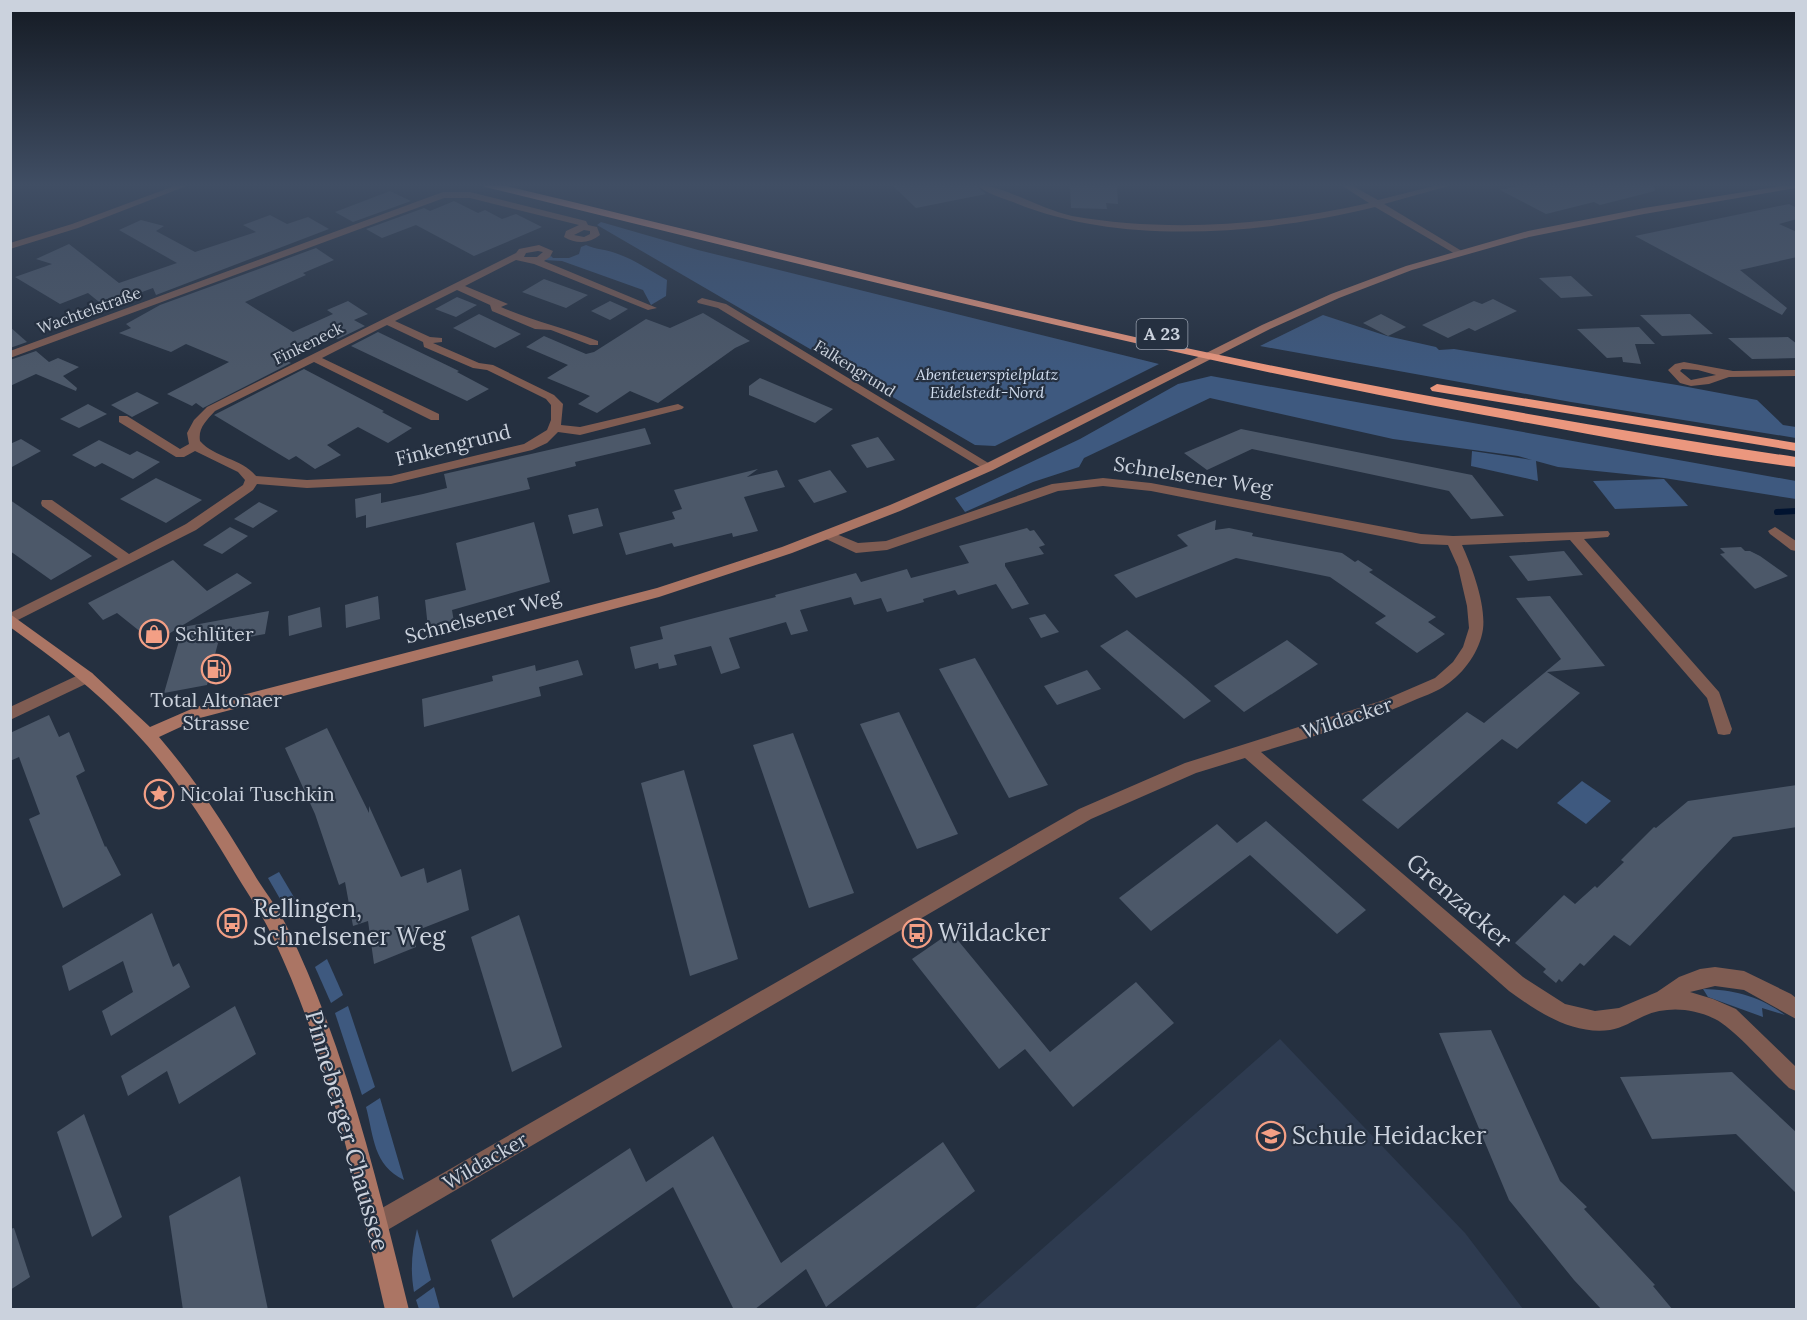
<svg xmlns="http://www.w3.org/2000/svg" width="1807" height="1320" viewBox="0 0 1807 1320" font-family="Lora,serif">
<style>
.built{fill:#2e3b50}
.green{fill:#3e597f}
.lines{fill:none;stroke-linecap:round;stroke-linejoin:round}
.stream{stroke:#011330;stroke-width:6}
.building{fill:#4c5869}
.street{fill:#7f5c52;fill-rule:evenodd}
.secondary{fill:#ab7564;fill-rule:evenodd}
.highway{fill:#eb977e;fill-rule:evenodd}
.labels{text-anchor:middle;stroke-width:4.5;stroke-linejoin:round;paint-order:stroke}
.far-street-label{font-size:16px;fill:#cbd2dd;stroke:#253040}
.far-park-label{font-size:16px;font-style:italic;fill:#d2deef;stroke:#253040}
.shield{fill:#253040;stroke:#99a1ae;stroke-width:1.5}
.shield-label{font-size:18px;font-weight:bold;fill:#cbd2dd}
.street-label{font-size:20px;fill:#cbd2dd;stroke:#253040}
.poi-label{font-size:20px;fill:#cbd2dd;stroke:#253040;text-anchor:start}
.near-street-label{font-size:24px;fill:#cbd2dd;stroke:#253040}
.near-poi-label{font-size:24px;fill:#cbd2dd;stroke:#253040;text-anchor:start}
</style>
<rect width="100%" height="100%" fill="#253040"/>
<path class="built" d="M1280 1039 1465 1233 1523 1309H974Z"/>
<g class="green">
<path d="M601 222 698 250 1159 364 995 446 975 445 597 225Z"/>
<path d="M586 245C596 250 607 249 618 254 635 260 651 271 667 280L666 296 651 305 643 290 562 261 544 260 551 256 553 258H569L579 254 581 247Z"/>
<path d="M1323 315 1387 336 1436 347 1439 350 1454 349 1677 385 1757 400 1783 425 1796 427V438L1571 402 1260 346Z"/>
<path d="M1211 376 1796 481V499L1664 478 1558 467 1536 461 1538 481 1471 466 1472 451 1532 460 1518 456 1393 439 1210 398 1084 458 1079 467 1033 482 965 512 955 498 1080 439 1178 384Z"/>
<path d="M1664 479 1688 506 1615 509 1593 481Z"/>
<path d="M1582 781 1611 801 1586 824 1557 803Z"/>
<path d="M279 872 298 904 287 911 268 878Z"/>
<path d="M327 959 343 995 331 1003 315 967Z"/>
<path d="M1703 989C1735 990 1759 996 1785 1015L1762 1008 1763 1017 1708 997Z"/>
<path d="M348 1006 375 1087 362 1095 335 1013Z"/>
<path d="M380 1098 404 1180C373 1165 374 1137 366 1107Z"/>
<path d="M417 1229 431 1280 414 1292C410 1269 412 1251 417 1229Z"/>
<path d="M434 1287 440 1309H419L416 1300Z"/>
</g>
<g class="lines">
<path class="stream" d="M1777 512 1796 511"/>
</g>
<g class="building">
<path d="M892 185H975L986 194 916 208Z"/>
<path d="M1070 185H1117L1118 204 1106 203 1107 209 1071 208Z"/>
<path d="M1524 185H1654L1655 191 1600 205 1594 202 1546 214 1500 190Z"/>
<path d="M390 191 411 201 353 222 335 212Z"/>
<path d="M454 201 478 213 485 210 502 219 516 214 542 227 474 256 416 225 382 238 366 229 424 208 430 211Z"/>
<path d="M1789 204 1797 208V219L1779 224 1797 232V257L1740 270 1787 308 1782 315 1635 236Z"/>
<path d="M270 215 287 224 308 217 329 229 156 295 153 288 104 306 88 293 60 304 15 277 52 264 36 259 69 244 119 283 177 263 119 230 141 220 164 226 156 231 195 252 256 232 243 225Z"/>
<path d="M316 248 334 260 303 273 306 275 245 302 293 332 333 314 327 310 348 301 368 314 354 320 365 326 338 339 330 335 280 357 291 363 203 408 196 403 192 406 167 394 229 362 186 344 171 352 119 333 131 328 126 324 160 305Z"/>
<path d="M1571 276 1593 296 1561 298 1539 278Z"/>
<path d="M544 279 588 295 566 308 522 292Z"/>
<path d="M457 297 477 305 456 317 435 309Z"/>
<path d="M1493 299 1517 311 1475 331 1469 328 1448 338 1422 325 1474 301 1482 304Z"/>
<path d="M610 301 628 309 610 320 591 311Z"/>
<path d="M703 313 750 341 735 348 658 403 630 391 597 413 578 404 590 396 547 378 568 365 526 347 544 336 586 354 594 352 646 319 670 328Z"/>
<path d="M479 314 521 334 495 348 453 328Z"/>
<path d="M1381 314 1406 327 1388 336 1363 323Z"/>
<path d="M1690 314 1713 334 1662 336 1640 315Z"/>
<path d="M10 327 27 342 10 348Z"/>
<path d="M1639 327 1655 344H1635L1641 364 1623 362 1622 357 1607 358 1577 329Z"/>
<path d="M378 332 459 371 457 372 489 389 467 401 351 346Z"/>
<path d="M1788 337 1797 344V358L1752 359 1728 338Z"/>
<path d="M36 351 49 362 58 358 79 367 63 376 77 388 76 391 36 374 10 386V360Z"/>
<path d="M304 369 384 411 382 412 412 428 388 443 358 427 327 445 341 455 315 469 296 456 289 460 214 415Z"/>
<path d="M760 378 833 409 815 423 749 395V386Z"/>
<path d="M137 392 159 403 132 417 111 405Z"/>
<path d="M88 404 107 414 79 428 60 419Z"/>
<path d="M645 428 651 444 575 462 576 466 527 478 530 489 366 528V515L356 518 355 499 381 493V503L423 494 447 488 444 474Z"/>
<path d="M1241 429 1472 475 1504 516 1471 519 1449 491 1252 449 1207 470 1184 453Z"/>
<path d="M878 437 895 460 867 468 851 445Z"/>
<path d="M21 439 41 451 10 468V444Z"/>
<path d="M99 440 130 455 137 451 160 462 133 479 102 463 95 467 72 455Z"/>
<path d="M758 469 747 477 777 470 785 487 744 497 758 531 733 537 732 533 674 547 672 543 626 555 619 533 675 519 672 512 682 509 674 490Z"/>
<path d="M830 470 847 492 814 503 798 480Z"/>
<path d="M156 478 202 500 166 523 120 499Z"/>
<path d="M10 500 69 540 92 556 51 580 10 551Z"/>
<path d="M259 502 278 511 253 528 234 519Z"/>
<path d="M598 508 603 526 573 534 568 515Z"/>
<path d="M1216 520 1215 530 1229 528 1253 533 1252 536 1342 553 1355 562 1358 560 1373 570 1369 572 1436 617 1428 622 1445 634 1417 653 1375 623 1386 616 1330 577 1236 558 1136 598 1114 575 1188 546 1177 535Z"/>
<path d="M534 522 550 582 452 610 454 622 428 628 425 600 466 590 456 543Z"/>
<path d="M230 527 248 536 222 554 203 545Z"/>
<path d="M1027 528 1030 531 1034 530 1045 545 1039 547 1044 554 1005 563V566L1029 604 1012 609 996 584 958 595 955 590 923 599 924 602 887 612 881 598 854 605 851 597 800 610 808 631 791 635 786 622 729 638 740 668 721 674 711 646 674 655 677 665 659 669 658 663 635 669 630 647 663 639 660 627 776 597 775 595 856 573 861 582 907 569 911 578 969 563 959 546Z"/>
<path d="M1741 547 1745 551H1750L1760 556 1788 576 1755 589 1720 554 1725 553 1720 548Z"/>
<path d="M1564 551 1583 575 1528 581 1509 556Z"/>
<path d="M173 560 207 591 237 573 252 583 157 641H152L117 613 103 620 88 603Z"/>
<path d="M378 596 380 619 346 628 345 605Z"/>
<path d="M1550 596 1605 666 1547 672 1580 693 1517 749 1502 739 1398 829 1362 800 1467 712 1484 723 1561 659 1516 598Z"/>
<path d="M320 607 322 627 289 636 288 616Z"/>
<path d="M269 611 265 634 218 643 207 685 164 693 183 627Z"/>
<path d="M1045 614 1059 632 1041 638 1029 618Z"/>
<path d="M1127 630 1186 679 1211 701 1184 719 1100 646Z"/>
<path d="M1287 640 1318 664 1244 712 1214 686Z"/>
<path d="M975 658 1021 738 1048 785 1009 798 939 669Z"/>
<path d="M578 660 583 675 539 687 541 696 424 727 422 699 493 681 492 676 535 665 536 671Z"/>
<path d="M1087 670 1101 689 1057 705 1044 686Z"/>
<path d="M899 712 958 834 917 849 860 724Z"/>
<path d="M49 715 59 737 69 732 85 771 76 776 105 847 106 846 121 875 63 908 29 819 40 814 19 757 10 761V733Z"/>
<path d="M327 728 369 813V806L401 877 424 868 427 883 461 869 469 910 413 932 416 947 374 964 368 921 353 926 345 882 339 885 315 814 285 748Z"/>
<path d="M793 733 854 893 809 908 753 745Z"/>
<path d="M684 770 738 959 690 976 641 783Z"/>
<path d="M1797 785V827L1733 837 1630 946 1614 935 1584 966 1580 963 1562 982 1559 979 1556 983 1543 972 1546 969 1515 943 1564 895 1575 904 1595 886 1597 888 1624 862 1621 860 1654 827 1656 828 1688 801Z"/>
<path d="M1266 821 1366 910 1337 934 1250 855 1151 931 1119 898 1217 824 1237 843Z"/>
<path d="M152 913 173 967 179 963 190 987 111 1036 102 1011 133 992 123 961 69 991 62 966Z"/>
<path d="M519 915 562 1047 512 1072 471 937Z"/>
<path d="M951 932 1050 1052 1136 982 1174 1023 1073 1107 1025 1049 999 1069 912 959Z"/>
<path d="M235 1006 256 1054 179 1104 167 1071 128 1096 121 1076Z"/>
<path d="M1491 1030 1560 1181 1587 1207 1584 1209 1655 1285 1653 1286 1673 1310H1602L1574 1280 1509 1200 1439 1033Z"/>
<path d="M1732 1072 1797 1133V1194L1736 1134 1652 1139 1620 1077Z"/>
<path d="M84 1114 122 1217 92 1237 57 1132Z"/>
<path d="M713 1136 781 1263 943 1142 975 1191 826 1307 806 1269 754 1310H734L673 1187 513 1298 491 1240 630 1148 646 1182Z"/>
<path d="M240 1176 268 1310H183L169 1216Z"/>
<path d="M14 1228 30 1277 10 1290V1229Z"/>
</g>
<g class="lines">
<g class="street">
<path d="M177 185H189L78 228 10 249V243L72 224Z"/>
<path d="M977 185C1003 185 1042 210 1072 216 1169 233 1273 225 1369 203L1341 185H1351L1378 200 1438 185H1452L1384 204 1465 253 1457 255 1375 207C1264 234 1121 247 1013 202 1002 198 985 193 977 185Z"/>
<path d="M443 192H470L586 221 588 225 597 227 600 235C589 244 576 244 564 237L566 231 579 225 470 198H444L10 358V351ZM584 230 590 231V234L584 237 574 235Z"/>
<path d="M539 245 553 251 550 257 544 261 657 308 648 310 534 264 516 260 465 286 508 304 501 307C533 321 565 328 598 341V345H590L551 330 535 329 492 311 490 305 457 290 395 321 430 337 442 338V342L433 343 479 363 493 365 554 395 563 404 561 425 580 427 678 404 684 407 682 409 580 435 558 432 547 443 532 450 391 484 307 488 257 484 253 490 196 530 10 624V613L118 559 42 506 41 503 42 500H52L129 554 186 524 243 485 245 480 238 472 195 451 184 457H176L119 422V416H127L180 449 189 444 187 433 194 420 207 407 516 253 519 249ZM538 251 543 252 537 257H524L526 253ZM387 325 423 342 424 347 473 368 487 370 546 399 551 405V420L547 430 524 444 391 476 307 480 256 476C241 458 215 458 200 441 198 428 206 421 215 411L314 362 431 420H439V414L322 358Z"/>
<path d="M702 298 726 304 995 467 989 471 985 470 718 308 698 303 697 301Z"/>
<path d="M1684 362 1733 371 1796 370V376L1729 377 1709 384 1691 386 1680 383 1668 370 1675 364ZM1682 369 1698 370 1716 375 1691 380 1680 371Z"/>
<path d="M1103 478 1151 483 1421 534 1453 536 1608 531 1610 534 1608 537 1584 539 1719 692 1732 729 1730 734 1724 735 1718 734 1707 698 1570 540 1462 545C1472 567 1486 604 1483 629 1480 651 1464 673 1446 685 1438 691 1427 695 1417 699 1367 722 1313 736 1261 752L1523 977 1565 1004 1595 1011 1619 1008 1657 992 1679 977 1700 969 1715 967 1744 971 1791 994 1796 998V1019L1744 990 1715 986 1690 992 1713 999 1736 1009 1796 1067V1091L1789 1088C1771 1071 1735 1029 1715 1019 1693 1008 1666 1006 1644 1016 1633 1021 1622 1028 1610 1030 1572 1035 1538 1012 1509 991L1245 758 1196 773 1091 819 384 1232 376 1235 368 1232 365 1224 368 1216 1079 809 1185 763 1384 700 1435 678 1453 662 1463 647 1469 628 1467 606 1458 567 1448 545 1421 544 1151 491 1103 486 1058 491 887 550 856 553 824 538 822 535 829 531 858 543 886 541 1052 484Z"/>
<path d="M1775 527 1796 541V551L1791 550 1770 534 1768 531Z"/>
<path d="M87 671 92 673 95 677 92 681 10 720V707Z"/>
</g>
<path class="secondary" d="M1787 185H1796V188L1644 214 1529 237 1412 270 1339 298 1270 329 993 470 900 511 792 553 659 597 200 718 159 737C197 781 227 829 257 879 268 896 280 911 288 929 346 1049 377 1181 409 1310H385C356 1185 329 1056 274 940 262 913 243 887 228 861 200 815 170 768 132 729 96 690 53 658 10 627V614L92 673 150 727 196 707 657 588 782 547 890 505 985 464 1262 325 1331 294 1406 266 1528 231 1644 208Z"/>
<g class="highway">
<path d="M484 185H502C717 236 932 292 1148 340 1363 386 1579 425 1796 457V467C1692 454 1588 434 1484 415 1148 353 817 268 485 187Z"/>
<path d="M1437 384 1796 443V451L1432 391 1430 388Z"/>
</g>
</g>
<linearGradient id="sky" x2="0" y2="1"><stop stop-color="#141a23"/><stop offset="0.5" stop-color="#404e64"/><stop offset="1" stop-color="#404e64" stop-opacity="0"/></linearGradient>
<rect width="1807" height="370" fill="url(#sky)"/>
<defs>
<g id="shop-ring" transform="scale(1.5)"><circle r="9.5" fill="#253040" stroke="#f39f85" stroke-width="1.5"/><path d="M-5-2.5h2.3a2.7 3.5 0 0 1 5.4 0H5L5.5 6h-11ZM-1.5-2.5h3a1.5 2.3 0 0 0-3 0Z" fill="#f39f85"/></g>
<g id="fuel-ring" transform="scale(1.5)"><circle r="9.5" fill="#253040" stroke="#f39f85" stroke-width="1.5"/><path d="M-5.5-6h7V0h2V4h1.3V-2.5L3-4.5l.8-.8L6-3V5H2.5V1h-1V6h-7ZM-4.2-4.7v3.2H.2V-4.7Z" fill="#f39f85"/></g>
<g id="sight-ring" transform="scale(1.5)"><circle r="9.5" fill="#253040" stroke="#f39f85" stroke-width="1.5"/><path d="M0-6L1.8-2.2L6-1.7L2.9 1.2L3.7 5.4L0 3.3L-3.7 5.4L-2.9 1.2L-6-1.7L-1.8-2.2Z" fill="#f39f85"/></g>
<g id="bus-ring" transform="scale(1.5)"><circle r="9.5" fill="#253040" stroke="#f39f85" stroke-width="1.5"/><path d="M-5-6H5V4H4V6H2V4H-2V6H-4V4H-5ZM-3.5-4V0h7V-4ZM-3.5 1.2v1.5H-2V1.2ZM2 1.2v1.5H3.5V1.2Z" fill="#f39f85"/></g>
<g id="school-ring" transform="scale(1.5)"><circle r="9.5" fill="#253040" stroke="#f39f85" stroke-width="1.5"/><path d="M0-5L7-2L0 1L-7-2ZM-4 1L0 2.5L4 1V4Q0 6-4 4Z" fill="#f39f85"/></g>
</defs>
<g fill-rule="evenodd">
<use href="#shop-ring" x="154" y="634"/>
<use href="#fuel-ring" x="216" y="669"/>
<use href="#sight-ring" x="159" y="794"/>
<use href="#bus-ring" x="232" y="923"/>
<use href="#bus-ring" x="917" y="933"/>
<use href="#school-ring" x="1271" y="1136"/>
</g>
<g class="labels">
<g class="far-street-label">
<text transform="translate(89 310) rotate(-20)" y="6">Wachtelstraße</text>
<text transform="translate(308 343) rotate(-26)" y="6">Finkeneck</text>
<text transform="translate(855 368) rotate(32)" y="6">Falkengrund</text>
</g>
<g class="far-park-label">
<text x="987" y="380">Abenteuerspielplatz<tspan x="987" dy="18">Eidelstedt-Nord</tspan></text>
</g>
<rect class="shield" x="1136.5" y="319" width="51" height="30" rx="4.5"/>
<g class="shield-label">
<text x="1162" y="340">A 23</text>
</g>
<g class="street-label">
<text transform="translate(453 445) rotate(-14)" y="7">Finkengrund</text>
<text transform="translate(1193 476) rotate(9)" y="7">Schnelsener Weg</text>
<text transform="translate(483 616) rotate(-15)" y="7">Schnelsener Weg</text>
<text transform="translate(1347 718) rotate(-18)" y="7">Wildacker</text>
<text transform="translate(485 1161) rotate(-30)" y="7">Wildacker</text>
</g>
<g class="poi-label">
<text x="175" y="641">Schlüter</text>
<text x="216" y="707" text-anchor="middle">Total Altonaer<tspan x="216" dy="23">Strasse</tspan></text>
<text x="180" y="801">Nicolai Tuschkin</text>
</g>
<g class="near-street-label">
<text transform="translate(1459 901) rotate(41)" y="8">Grenzacker</text>
<text transform="translate(347 1131) rotate(74)" y="8">Pinneberger Chaussee</text>
</g>
<g class="near-poi-label">
<text x="253" y="917">Rellingen,<tspan x="253" dy="28">Schnelsener Weg</tspan></text>
<text x="938" y="941">Wildacker</text>
<text x="1292" y="1144">Schule Heidacker</text>
</g>
</g>
<rect width="1807" height="1320" fill="none" stroke="#cbd2dd" stroke-width="24"/>
</svg>
